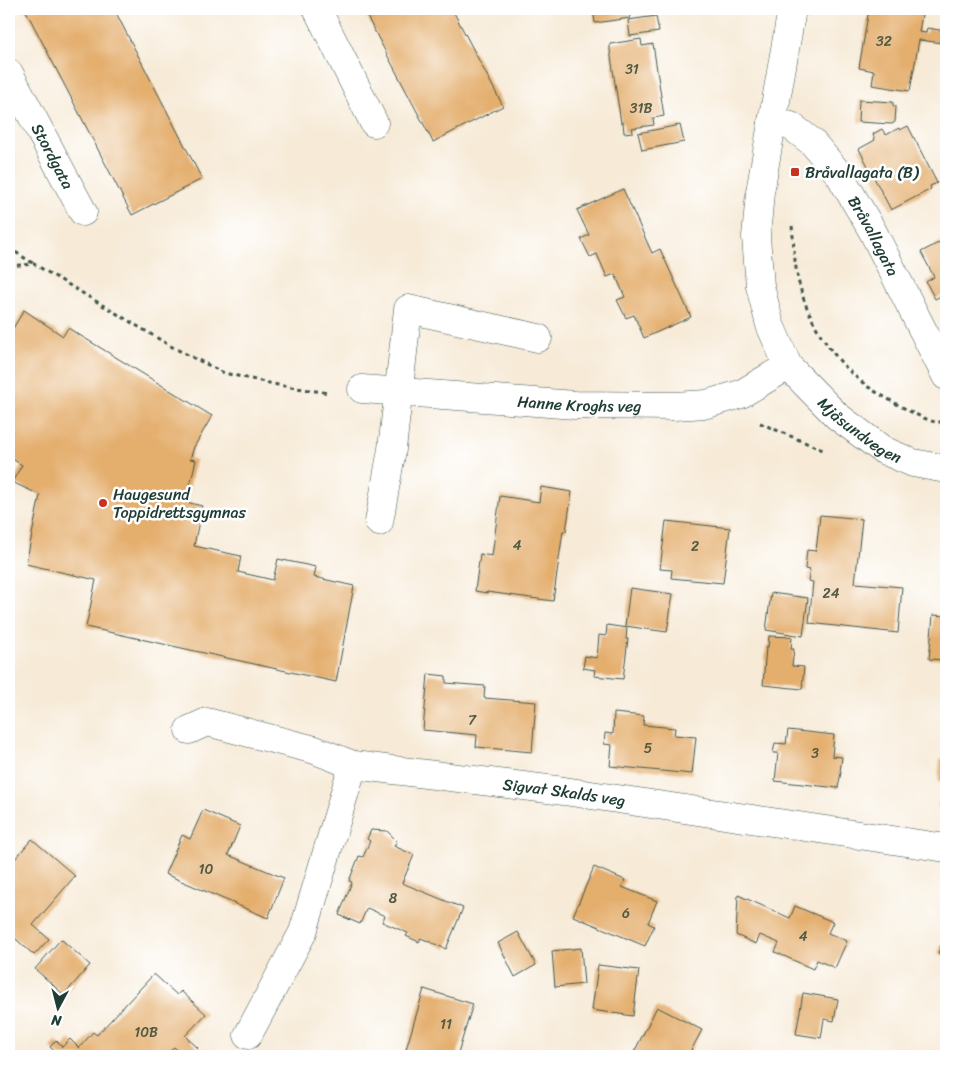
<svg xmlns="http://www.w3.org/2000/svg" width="955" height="1065" viewBox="0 0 955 1065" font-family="Sriracha,sans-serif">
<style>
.building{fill:#e4ae6d}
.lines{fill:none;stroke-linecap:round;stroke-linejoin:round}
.minor-casing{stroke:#3f574d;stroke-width:29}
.path{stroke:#3f574d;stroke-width:3;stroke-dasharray:4 4;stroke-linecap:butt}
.minor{stroke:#fff;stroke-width:28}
.poi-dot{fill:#c8321e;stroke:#fff;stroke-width:2}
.labels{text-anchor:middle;stroke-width:5;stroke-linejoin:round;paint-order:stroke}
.number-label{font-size:14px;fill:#505942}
.street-label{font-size:16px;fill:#1f3d34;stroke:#fff}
.poi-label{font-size:16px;fill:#1f3d34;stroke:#fff;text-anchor:start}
</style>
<rect width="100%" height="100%" fill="#fff"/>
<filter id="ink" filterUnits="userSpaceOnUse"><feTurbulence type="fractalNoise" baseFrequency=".02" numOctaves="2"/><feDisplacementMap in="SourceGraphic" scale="10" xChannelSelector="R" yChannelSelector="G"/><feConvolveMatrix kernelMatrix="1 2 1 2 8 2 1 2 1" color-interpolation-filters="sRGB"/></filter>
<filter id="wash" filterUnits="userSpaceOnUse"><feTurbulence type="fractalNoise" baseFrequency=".0096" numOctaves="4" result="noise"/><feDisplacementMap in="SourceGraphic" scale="20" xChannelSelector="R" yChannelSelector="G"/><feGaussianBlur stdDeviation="1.12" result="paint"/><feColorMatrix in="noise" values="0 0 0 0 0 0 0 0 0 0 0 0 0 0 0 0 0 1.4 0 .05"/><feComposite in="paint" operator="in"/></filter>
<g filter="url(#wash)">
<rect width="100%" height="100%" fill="#f7ebd8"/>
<g id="blocks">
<g class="building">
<path d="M25 9H114L202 179 132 215Z"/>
<path d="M363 9H452L503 106 433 142Z"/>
<path d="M593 9H629L630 18 595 23Z"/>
<path d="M869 9H923L919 32 926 33 927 28 946 31 943 43 919 40 910 91 872 85 874 71 859 68Z"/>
<path d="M656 16 659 32 630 36 628 20Z"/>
<path d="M641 39 642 46 653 44 664 116 653 118 654 125 632 128 633 132 624 133 623 122 621 123 610 50V44Z"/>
<path d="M859 100 893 102V106H896L895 122 892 124 858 122Z"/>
<path d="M680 125 684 142 642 150 638 133Z"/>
<path d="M908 126 937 183 930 186 931 189 891 210 859 149 875 140 873 134 882 129 886 135 899 128 900 130Z"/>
<path d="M623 189 652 253 660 249 691 317 644 338 634 315 626 318 617 300 625 297 615 274 607 277 597 254 590 257 581 239 589 235 577 210Z"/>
<path d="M946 239V301L943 295 935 299 926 282 934 277 921 252Z"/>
<path d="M24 310 63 336 68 328 212 416 194 447 190 459 196 460 186 502 202 506 194 546 241 556 238 572 273 580 278 559 316 567 314 577 354 586 336 682 86 627 96 580 26 564 40 495 12 482 22 465 9 457V335Z"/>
<path d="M541 487 572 492 566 531H563L553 601 487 592V593L475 591 480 554 492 556 500 496 539 502Z"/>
<path d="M820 515 862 519 855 583 902 587 898 633 809 623 813 582 808 581 810 570 805 569 807 550 816 551Z"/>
<path d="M666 521 730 528 723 583 671 578 672 570 660 569Z"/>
<path d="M630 588 673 594 667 632 625 626Z"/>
<path d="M771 593 808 598 803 636 766 630Z"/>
<path d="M933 615 946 616V660L929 659Z"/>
<path d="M607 625 627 628 626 639H628L623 679 594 676 595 670 583 668 585 656 597 658 599 635 606 636Z"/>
<path d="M769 636 792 637 791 649H794L792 666 804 667 802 689 763 685 766 647H768Z"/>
<path d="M428 674 446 676V683L485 686 484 698 536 702 532 752 476 747 477 735 423 730Z"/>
<path d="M614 713 644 716 643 725 675 728 674 735 696 737 692 774 610 766 612 745 604 744 605 733 613 734Z"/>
<path d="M788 730 834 735 832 756 842 757 840 772H841L838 788 775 781 778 753H773L775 743 786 744Z"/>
<path d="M945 748H946V807H941L942 782 938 781 940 759H944Z"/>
<path d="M203 810 240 826 228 855 284 878 268 918 165 874 182 835 190 839Z"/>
<path d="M371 830 387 831 397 841 394 846 414 855 402 883 463 908 446 949 421 938 419 942 406 936 408 933 382 922 385 916 367 908 360 924 339 915 352 882 349 881 359 856 363 857 370 841 367 839Z"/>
<path d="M32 839 75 876 33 925 49 939 34 955 9 933V866Z"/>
<path d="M594 867 625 880 622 887 657 901 648 923 654 926 645 946 573 916Z"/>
<path d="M738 895 790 918 795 906 833 922 828 933 847 941 835 968 817 960 813 969 775 952 779 943 760 935 756 944 736 935Z"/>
<path d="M518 932 536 965 515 977 498 943Z"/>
<path d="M946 934V957L938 953Z"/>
<path d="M61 939 90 965 64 995 35 969Z"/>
<path d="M581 948 584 984 555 987 552 951Z"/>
<path d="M598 965 639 970 633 1016 592 1010Z"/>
<path d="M154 974 177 995 181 991 206 1014 185 1036 198 1048 191 1056H184L174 1047 166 1056H60L50 1047 56 1040 62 1047 70 1039 79 1048 93 1032 97 1035Z"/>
<path d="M424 989 473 1004 457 1056H404Z"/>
<path d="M803 993 838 999 834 1021 824 1019 821 1038 796 1034Z"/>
<path d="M657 1007 702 1030 688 1056H632Z"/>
</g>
</g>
</g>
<g filter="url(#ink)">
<use href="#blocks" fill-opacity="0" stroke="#3f574d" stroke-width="1"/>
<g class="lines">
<g class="minor-casing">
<g id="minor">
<path d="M317 9 374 123"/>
<path id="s1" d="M792 9 760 192 756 237 760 286 770 325 788 366 837 416 883 450 913 463 946 469"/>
<path id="s2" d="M9 73 83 212"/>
<path id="s3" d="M772 121 791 126 812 142 839 174 872 230 946 376"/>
<path id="s4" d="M362 389 575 405 674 406 707 404 741 394 788 366"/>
<path d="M379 522 392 449 408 309 538 338"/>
<path id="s5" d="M189 730 207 722 315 750 353 765 564 791 946 848"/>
<path d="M248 1035 303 932 353 765"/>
</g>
</g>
<g class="path">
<path d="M792 226C794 244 794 261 798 279 807 320 833 361 867 386 875 392 885 397 893 402 904 408 923 419 935 422 938 422 943 422 946 421"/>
<path d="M9 248 34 264"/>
<path d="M9 266 34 264 174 348 224 373 278 385 329 393"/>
<path d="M760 423 825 451"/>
</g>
<use href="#minor" class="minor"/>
</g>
</g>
<g class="poi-dot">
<rect x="790" y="167" width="10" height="10" rx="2.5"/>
<circle cx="103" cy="503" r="5"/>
</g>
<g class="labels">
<g class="number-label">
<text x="884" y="46">32</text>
<text x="632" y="74">31</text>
<text x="641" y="113">31B</text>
<text x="517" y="550">4</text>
<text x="695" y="551">2</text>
<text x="831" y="598">24</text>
<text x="472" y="725">7</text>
<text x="648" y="753">5</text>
<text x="815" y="758">3</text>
<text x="206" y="874">10</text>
<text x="393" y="903">8</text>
<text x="626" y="918">6</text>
<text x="803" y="941">4</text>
<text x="446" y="1029">11</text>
<text x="146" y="1037">10B</text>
</g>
<g class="street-label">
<text dy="6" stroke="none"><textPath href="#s2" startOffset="94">Stordgata</textPath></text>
<text dy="6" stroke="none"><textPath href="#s3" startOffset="159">Bråvallagata</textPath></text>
<text dy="6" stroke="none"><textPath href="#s4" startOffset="218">Hanne Kroghs veg</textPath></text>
<text dy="6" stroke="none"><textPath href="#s1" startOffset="462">Mjåsundvegen</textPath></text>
<text dy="6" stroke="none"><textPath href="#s5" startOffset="385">Sigvat Skalds veg</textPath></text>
</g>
<g class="poi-label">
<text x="805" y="178">Bråvallagata (B)</text>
<text x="113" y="500">Haugesund<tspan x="113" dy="18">Toppidrettsgymnas</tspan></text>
</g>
</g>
<rect width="955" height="1065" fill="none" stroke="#fff" stroke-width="30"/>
<g transform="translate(58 1008) rotate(187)" stroke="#ffffff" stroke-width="4" paint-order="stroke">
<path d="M0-4L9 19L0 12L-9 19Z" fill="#1f3d34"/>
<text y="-8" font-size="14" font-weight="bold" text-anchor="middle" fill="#1f3d34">N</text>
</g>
</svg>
